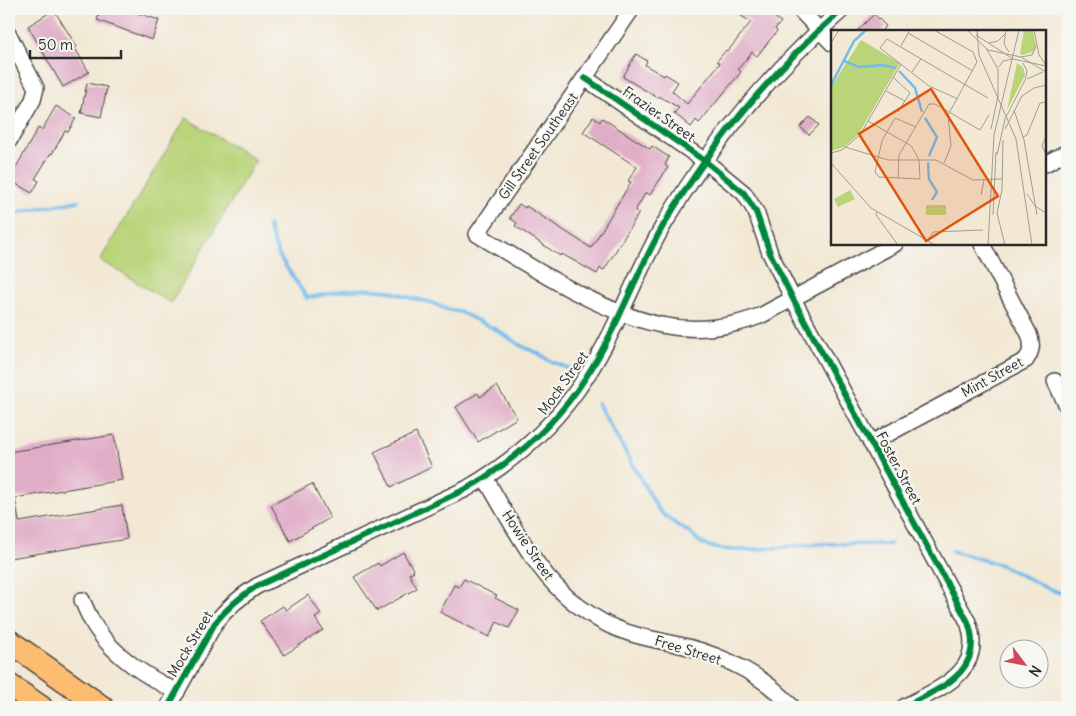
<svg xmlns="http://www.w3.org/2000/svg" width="1076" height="716" viewBox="0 0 1076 716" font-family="Delius,sans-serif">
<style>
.green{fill:#bad47a;stroke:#728052}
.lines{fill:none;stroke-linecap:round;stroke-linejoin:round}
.stream{stroke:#73bbeb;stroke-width:4}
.building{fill:#e0adc7}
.minor-casing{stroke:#494744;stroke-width:18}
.highway-casing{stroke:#494744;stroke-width:25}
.minor{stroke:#fff;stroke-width:15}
.highway{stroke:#fcbd6f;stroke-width:22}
.cycleway-casing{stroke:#f6f6f2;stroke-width:9}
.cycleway{stroke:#00873e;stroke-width:6}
.labels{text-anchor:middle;stroke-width:4.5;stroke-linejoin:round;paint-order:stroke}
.street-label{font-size:14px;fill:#2b2b2b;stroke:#f6f6f2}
.inset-river{fill:none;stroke:#73bbeb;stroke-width:2.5}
.inset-road{fill:none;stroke:#a29c90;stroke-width:1}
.view{fill:#df570e;fill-opacity:0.15;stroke:#df570e;stroke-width:2.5}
.inset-edge{fill:none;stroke:#2b2b2b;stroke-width:2.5}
</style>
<rect width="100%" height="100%" fill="#f6f6f2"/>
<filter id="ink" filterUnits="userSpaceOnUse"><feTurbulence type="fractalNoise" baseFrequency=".02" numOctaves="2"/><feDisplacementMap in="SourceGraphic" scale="10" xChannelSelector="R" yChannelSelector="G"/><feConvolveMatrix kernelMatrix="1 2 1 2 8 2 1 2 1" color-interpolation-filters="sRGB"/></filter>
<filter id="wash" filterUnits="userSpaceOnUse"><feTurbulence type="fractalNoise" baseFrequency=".0096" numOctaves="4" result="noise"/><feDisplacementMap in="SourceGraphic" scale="20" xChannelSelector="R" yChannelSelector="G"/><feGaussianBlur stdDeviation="1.12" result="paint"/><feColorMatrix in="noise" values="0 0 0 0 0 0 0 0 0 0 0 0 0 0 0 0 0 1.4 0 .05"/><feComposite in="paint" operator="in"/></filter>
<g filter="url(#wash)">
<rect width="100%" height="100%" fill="#f2e8d4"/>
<path class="green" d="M186 118 256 160 171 303 100 260Z"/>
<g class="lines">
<g class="stream">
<path d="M9 214 78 201"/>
<path d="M268 226 279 256 307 298 342 291 365 289 389 291 411 298 430 302 446 309 460 312 497 330 523 347 540 354 550 361 568 368"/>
<path d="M598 404 658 509C667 519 677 525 689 532 693 535 696 539 700 542 726 559 791 544 821 544 844 543 867 545 890 544"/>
<path d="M952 551 1001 565 1049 589 1067 595"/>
</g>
</g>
<g id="blocks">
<g class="building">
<path d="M101 9H125L159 20 152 40 97 20Z"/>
<path d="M730 9H764L781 22 775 29 777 31 757 56 752 52 738 69 741 72 699 123 696 120 691 127 674 113 679 108 659 96 658 98 623 77 636 54 647 61 645 65 664 76 665 74 678 82 672 91 687 104 720 63 717 61 726 50 728 51 751 22Z"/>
<path d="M54 10 77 47 75 48 89 72 63 87 28 26Z"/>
<path d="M874 14 886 26 881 31H857Z"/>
<path d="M87 83 107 87 101 117 81 113Z"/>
<path d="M56 106 76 118 68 132 65 131 52 154 51 153 35 179 39 181 32 193 9 180 38 128 42 130Z"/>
<path d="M593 117 600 122 602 118 650 149 652 146 669 157 665 165 668 167 650 195 646 192 635 211 639 213 604 270 600 268 597 274 562 254 560 256 515 226 517 223 510 218 519 204 525 208 526 206 591 248 631 182 628 181 637 167 583 132Z"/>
<path d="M810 117 819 125 809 135 800 127Z"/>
<path d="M497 386 517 418 478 442 456 407 478 393 480 397Z"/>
<path d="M416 433 432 467 391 487 374 452Z"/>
<path d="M114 435 122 480 15 498 19 522 122 505 127 539 10 558 9 465 11 464 9 452Z"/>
<path d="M312 484 330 518 290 541 271 505Z"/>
<path d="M403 552 414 571 409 574 417 588 377 611 354 577 378 563 380 566Z"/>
<path d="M464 579 497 596 495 598 519 610 509 628 497 622 489 637 440 612 454 585 459 587Z"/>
<path d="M308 595 321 614 315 618 323 630 284 655 260 621 283 606 286 610Z"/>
</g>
</g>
</g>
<g filter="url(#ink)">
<use href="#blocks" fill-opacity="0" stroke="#494744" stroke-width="1"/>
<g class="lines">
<g class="minor-casing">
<g id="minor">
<path d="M632 9 477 234C531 267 599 312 661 325 695 332 731 328 762 315L895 244"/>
<path d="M799 9 832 43"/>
<path d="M9 35 36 88 33 100 9 141"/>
<path d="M585 78 705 161 744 193 756 212 770 253 793 299 968 622C986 672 940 688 904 707"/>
<path d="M1045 164 1067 152"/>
<path d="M1055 381 1067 406"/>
<path d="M871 443 1026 360C1032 351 1033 344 1029 334L982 244"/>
<path d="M485 478C508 516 532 565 564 594 575 605 588 613 601 621 627 636 659 640 688 647 726 657 766 677 792 707"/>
<path d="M82 600C86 609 90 619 96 628 115 657 146 676 177 692"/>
<path d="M168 707 215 623C227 608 241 596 257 586L466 489C513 462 556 424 586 377 617 330 635 275 663 226 711 144 772 71 843 9"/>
</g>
</g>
<g class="highway-casing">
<g id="highway">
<path d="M9 641 102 707"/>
<path d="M9 685 41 707"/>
</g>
</g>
<use href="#minor" class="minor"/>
<use href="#highway" class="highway"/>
<g class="cycleway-casing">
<g id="cycleway">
<path d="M585 78 705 161 744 193 756 212 770 253 793 299 968 622C986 672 940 688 904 707"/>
<path d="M168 707 215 623C227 608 241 596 257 586L466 489C513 462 556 424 586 377 617 330 635 275 663 226 711 144 772 71 843 9"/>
</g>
</g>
<use href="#cycleway" class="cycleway"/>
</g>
</g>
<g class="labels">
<g class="street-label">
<text transform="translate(659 114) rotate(35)" y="5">Frazier Street</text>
<text transform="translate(538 146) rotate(-55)" y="5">Gill Street Southeast</text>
<text transform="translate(992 377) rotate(-29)" y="5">Mint Street</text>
<text transform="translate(563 383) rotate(-54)" y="5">Mock Street</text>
<text transform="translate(899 468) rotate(62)" y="5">Foster Street</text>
<text transform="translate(528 545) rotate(56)" y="5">Howie Street</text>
<text transform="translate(190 644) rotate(-59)" y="5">Mock Street</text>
<text transform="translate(688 650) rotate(17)" y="5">Free Street</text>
</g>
</g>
<g transform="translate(831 30)">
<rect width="215" height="215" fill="#f2e8d4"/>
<path d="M193 0H202L205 16 203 21 192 25 189 24ZM30 10 69 33 27 105 13 117 0 121V57ZM186 33 192 37 194 45 176 80ZM19 160 24 169 7 177 3 169ZM95 175H115V185H95Z" fill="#bad47a"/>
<path class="inset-river" d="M13 31 28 37 51 35 65 38M68 41 84 58 91 82M0 55 23 11 35 0M94 88 106 107 98 126M97 132 98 149 106 162 101 170"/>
<path class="inset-road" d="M103 0 142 22 146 32 117 85 120 116 113 133M136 0 157 20 190 27 215 42M146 0 148 25 185 109 201 215M175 0 173 14 178 22M203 0 208 25 215 35M77 3 142 41M145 5 182 29 215 36M0 13 8 0M158 13 167 11 174 4M70 16 79 0M155 18 167 39V66L160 99M190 27 201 25 205 16M168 37 172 31 182 29M81 42 90 29M62 47 79 63 67 82M196 49 212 42M55 61 74 71M127 69 98 56 49 18 56 9 157 68M183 80 193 110 206 185M37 91 56 102 79 115 81 117 88 130 89 149 48 147 44 142 51 111 53 107 56 102 64 88 85 97M174 99 191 66 203 58 215 55M215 106 211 116 215 124M192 107 196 105 209 73 215 72M172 110 171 160 166 183 174 215M14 117 57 130H105L142 150 171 149M0 123 11 120 29 105 70 34M166 125 174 89 194 50 196 41 192 33M0 133 40 178 104 215M215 144V162M67 148 68 125 98 74H104L149 100 158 85M196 164 204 176 215 183M150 165 153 150M46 181 45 185 67 215M162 185 165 122M97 210 102 202 152 200M157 215 163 105 188 0"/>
<path class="view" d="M100 59 167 166 95 211 28 104Z"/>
<rect width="215" height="215" class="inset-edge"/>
</g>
<rect width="1076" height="716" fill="none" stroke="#f6f6f2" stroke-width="30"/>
<g transform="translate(1024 664) rotate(122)"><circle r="24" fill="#f6f6f2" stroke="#a5a5a2"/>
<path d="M0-4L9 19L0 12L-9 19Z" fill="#d1495b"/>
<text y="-8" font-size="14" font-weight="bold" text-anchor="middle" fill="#2b2b2b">N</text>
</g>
<path d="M30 50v8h91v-8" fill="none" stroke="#2b2b2b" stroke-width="2.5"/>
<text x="38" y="50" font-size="15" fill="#2b2b2b" stroke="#f6f6f2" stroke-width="4" paint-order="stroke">50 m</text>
</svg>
